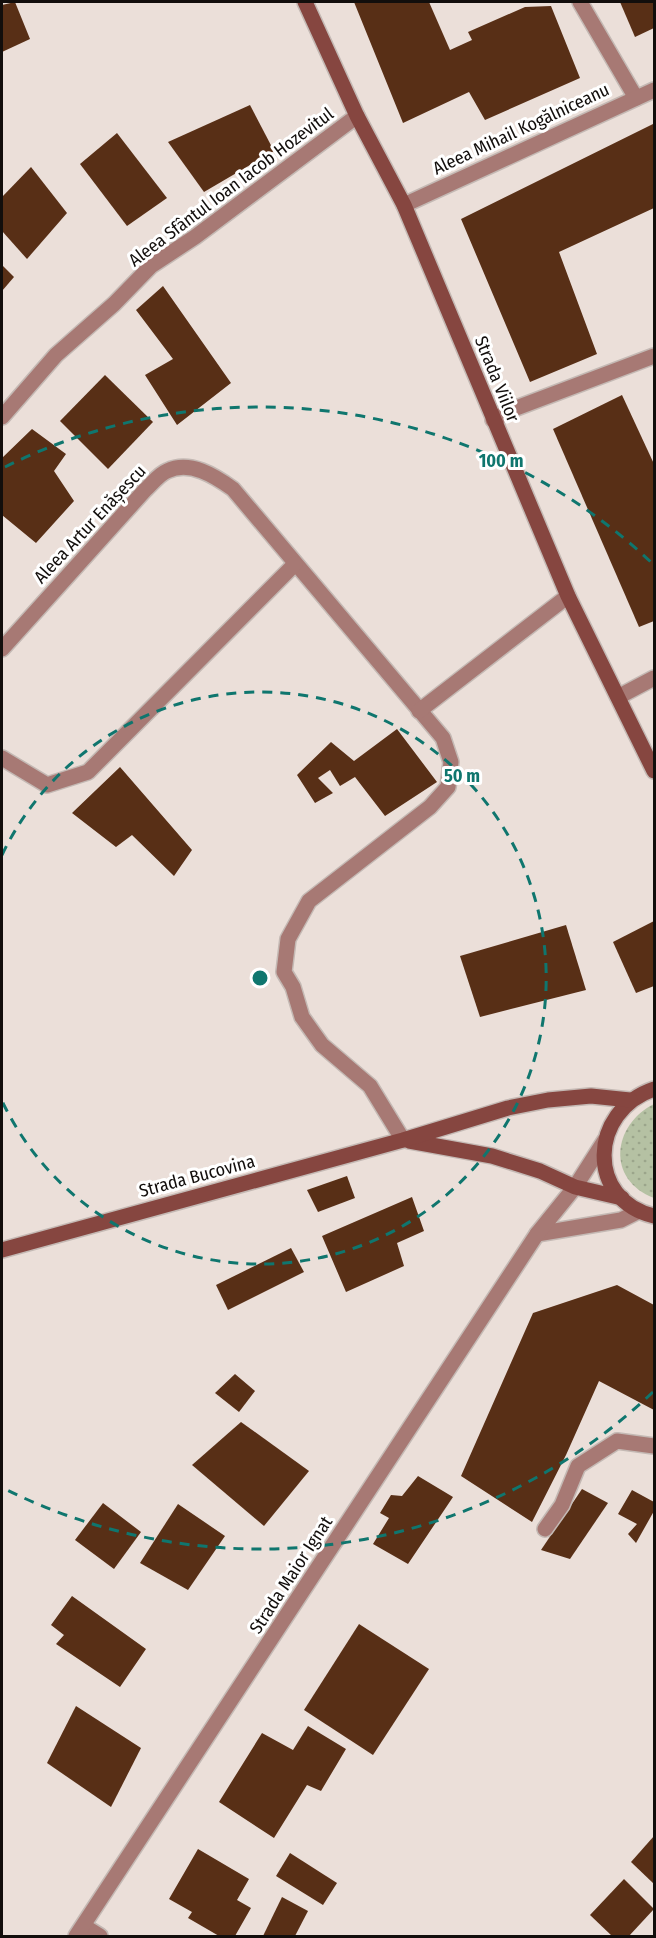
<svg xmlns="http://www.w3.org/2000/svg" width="656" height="1938" viewBox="0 0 656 1938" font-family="'Fira Sans Condensed',sans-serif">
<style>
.grass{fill:url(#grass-dots)}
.building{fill:#582f16}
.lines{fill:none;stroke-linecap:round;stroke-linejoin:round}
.service-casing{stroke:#c4b9b4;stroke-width:18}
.minor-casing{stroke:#c4b9b4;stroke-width:18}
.tertiary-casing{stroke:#c4b9b4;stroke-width:18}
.secondary-casing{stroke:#c4b9b4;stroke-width:18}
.service{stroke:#a77974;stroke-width:15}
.minor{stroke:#a77974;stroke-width:15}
.tertiary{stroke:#a77974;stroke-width:15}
.secondary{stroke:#864640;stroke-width:15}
.ring{fill:none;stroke:#0f766e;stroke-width:3;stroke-dasharray:10 8}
.labels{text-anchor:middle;stroke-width:6;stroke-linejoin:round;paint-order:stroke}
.street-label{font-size:18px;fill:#120e0c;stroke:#fff}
.centre{fill:#0f766e;stroke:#fff;stroke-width:3}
.ring-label{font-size:18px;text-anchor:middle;font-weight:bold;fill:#0f766e;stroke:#fff;stroke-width:6;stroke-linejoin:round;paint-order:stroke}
</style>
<defs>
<pattern id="grass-dots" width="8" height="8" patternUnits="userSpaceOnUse" patternTransform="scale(1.5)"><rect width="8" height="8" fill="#b5c1a3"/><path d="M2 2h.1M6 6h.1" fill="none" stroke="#9ba58b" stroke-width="1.8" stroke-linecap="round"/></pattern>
</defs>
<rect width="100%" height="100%" fill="#ebdfd9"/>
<path class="grass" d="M654 1104V1198C606 1180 612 1125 654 1104Z"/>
<g class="building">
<path d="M15 2 30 39 2 52V5Z"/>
<path d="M354 2H429L450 50 472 40 468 32 525 7 551 6 580 78 485 120 469 92 403 123Z"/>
<path d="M620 2H654V28L635 37Z"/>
<path d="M250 105 274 151 204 192 168 142Z"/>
<path d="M653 124 654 208 559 252 597 354 530 382 461 219Z"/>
<path d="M117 133 167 198 127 226 80 164Z"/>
<path d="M31 167 67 213 27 259 2 231V197Z"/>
<path d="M2 265 14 277 2 291Z"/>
<path d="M163 286 231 383 177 425 145 375 173 359 136 310Z"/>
<path d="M105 375 153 422 108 469 60 421Z"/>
<path d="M622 395 654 464V621L639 627 553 429Z"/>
<path d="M32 429 66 454 54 471 74 501 36 543 2 515V458Z"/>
<path d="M397 729 437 782 385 816 355 777 340 786 330 770 318 778 333 793 315 803 297 775 331 742 354 761Z"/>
<path d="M120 767 192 850 174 876 132 835 116 847 72 813Z"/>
<path d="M654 921V986L636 993 613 942Z"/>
<path d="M566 925 586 990 480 1017 460 956Z"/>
<path d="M347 1176 355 1198 318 1212 307 1190Z"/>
<path d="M412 1197 424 1231 397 1243 404 1266 346 1292 322 1236Z"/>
<path d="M291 1248 304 1272 228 1310 216 1285Z"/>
<path d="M617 1285 654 1305V1410L599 1381 566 1455 532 1522 461 1476 533 1313Z"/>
<path d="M235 1374 255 1391 239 1412 215 1393Z"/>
<path d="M241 1422 309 1471 264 1526 192 1465Z"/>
<path d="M418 1476 453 1497 408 1564 373 1544 389 1518 380 1513 391 1495 402 1496Z"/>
<path d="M582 1489 608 1503 570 1559 541 1550Z"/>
<path d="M632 1490 654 1502V1511L636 1543 628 1534 637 1524 618 1514Z"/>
<path d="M103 1503 141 1532 114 1569 75 1540Z"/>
<path d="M178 1504 225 1536 188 1590 140 1563Z"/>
<path d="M72 1596 146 1649 120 1687 56 1644 64 1635 51 1625Z"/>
<path d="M359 1624 429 1669 373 1755 304 1710Z"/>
<path d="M76 1706 141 1748 111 1807 47 1763Z"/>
<path d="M308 1726 346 1749 321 1791 307 1785 274 1838 219 1802 262 1733 293 1750Z"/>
<path d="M654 1836V1884L631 1862Z"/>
<path d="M198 1849 249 1879 237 1900 251 1908 235 1936H219L188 1918 192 1912 169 1899Z"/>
<path d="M290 1853 337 1883 323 1905 276 1876Z"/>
<path d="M624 1879 654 1909 629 1936H612L590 1915Z"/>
<path d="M282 1897 308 1911 295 1936H263Z"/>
</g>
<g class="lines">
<g class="service-casing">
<g id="service">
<path d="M580 2 636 98"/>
<path d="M618 697 654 678"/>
<path d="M545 1529 562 1505 578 1466 617 1441 654 1446"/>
</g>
</g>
<g class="minor-casing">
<g id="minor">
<path d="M404 205 654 90"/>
<path d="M2 417 56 355 114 304 151 266 195 237 357 116"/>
<path d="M493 420 511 410 654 356"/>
<path d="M2 649 145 490C151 485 159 474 167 471 190 460 215 476 233 489L443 738 451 762 448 787 430 807 309 901 288 939 284 972 293 987 302 1017 322 1045 370 1086 403 1140"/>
<path d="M419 711 568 596"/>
<path d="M2 758 47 785 88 772 295 564"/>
<path d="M84 1926 100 1936"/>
</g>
</g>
<g class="tertiary-casing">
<g id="tertiary">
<path d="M537 1234 621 1220 639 1211"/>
<path d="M76 1936 537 1234 575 1187 605 1140"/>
</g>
</g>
<g class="secondary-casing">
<g id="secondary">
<path d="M305 2 357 116 404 205 568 596 654 771"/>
<path d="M654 1089C589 1111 586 1200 654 1216"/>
<path d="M409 1141 492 1156 540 1171 575 1187 622 1198"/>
<path d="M2 1250 403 1140 508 1108 548 1100 591 1096 630 1100"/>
</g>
</g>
<use href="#service" class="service"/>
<use href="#minor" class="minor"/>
<use href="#tertiary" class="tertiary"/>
<use href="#secondary" class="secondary"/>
</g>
<g class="ring">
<path d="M2 855A286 286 0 1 1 2 1101"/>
<path d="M653 1392A571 571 0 0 1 5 1489M5 467A571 571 0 0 1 653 564"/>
</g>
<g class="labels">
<g class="street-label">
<text transform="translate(521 129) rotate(-25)" y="6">Aleea Mihail Kogălniceanu</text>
<text transform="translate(231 187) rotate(-37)" y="6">Aleea Sfântul Ioan Iacob Hozevitul</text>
<text transform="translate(497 379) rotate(68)" y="6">Strada Viilor</text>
<text transform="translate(90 524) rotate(-47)" y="6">Aleea Artur Enășescu</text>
<text transform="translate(197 1176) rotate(-15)" y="6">Strada Bucovina</text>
<text transform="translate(291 1575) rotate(-57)" y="6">Strada Maior Ignat</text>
</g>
</g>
<circle cx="260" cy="978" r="9" class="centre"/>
<g class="ring-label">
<text x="501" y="467">100 m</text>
<text x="462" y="782">50 m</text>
</g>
<rect width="656" height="1938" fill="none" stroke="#120e0c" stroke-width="6"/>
</svg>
